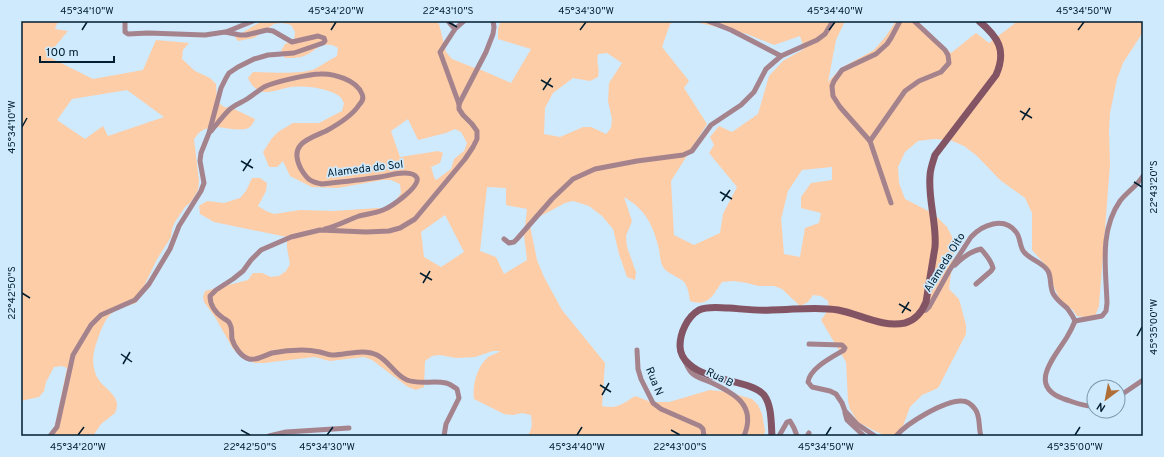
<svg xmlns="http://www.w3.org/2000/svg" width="1164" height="457" viewBox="0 0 1164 457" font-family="Overpass,sans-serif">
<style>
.green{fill:#fdcda8;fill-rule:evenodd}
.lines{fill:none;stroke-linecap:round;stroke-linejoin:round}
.minor{stroke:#a5838d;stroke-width:5}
.secondary{stroke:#835463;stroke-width:7}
.ticks{fill:none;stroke:#011e30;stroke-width:1.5}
.labels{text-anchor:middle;stroke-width:3.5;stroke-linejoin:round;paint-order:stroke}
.street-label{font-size:11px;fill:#011e30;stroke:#cfeafd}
.neatline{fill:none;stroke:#011e30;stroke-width:1.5}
.ticks-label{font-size:10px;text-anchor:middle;fill:#011e30}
</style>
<rect width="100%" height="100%" fill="#cfeafd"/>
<g class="green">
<path d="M21 21H58L55 29 68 31 47 56 93 79 143 70 156 40 189 43 183 50 182 59 195 71 210 78 216 84 217 102 224 107 232 108 255 119C254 122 252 125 250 127 238 135 214 120 200 132 198 133 196 137 194 139L199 181 198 190 191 202 185 207 175 222 172 229 171 237 157 259 136 303C128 306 119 308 113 312 107 316 104 324 101 330 95 346 89 361 97 377 102 387 116 393 117 404 117 407 116 411 115 413L101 424 93 436H53L67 368 62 366 54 367 46 382 44 391 39 397 21 401ZM127 90 164 117 108 136 103 126 85 139 57 120 72 99Z"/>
<path d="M262 21H436L439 24 446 52 452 59 472 67 479 69 511 83 531 49 498 39V28L501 21H675L670 24 662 47 689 81 684 88 707 124 671 181 674 235 694 245 720 233 723 214 737 187 709 153 714 145 710 137 719 126 732 132 758 114 769 76 783 61 804 49 800 36 774 45 747 34 691 21H845L836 40 828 82 841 68 874 50 886 36 896 21H917L951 53 976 33 989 43 1018 21H1143V32L1123 63 1117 79 1110 113 1109 130 1110 165 1099 306 1095 316 1084 317 1077 316 1073 310 1060 300 1053 285 1050 270 1032 250V213L1025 198 1000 180 977 156 964 146 950 140 934 139 918 141 905 152 898 167 899 183 905 199 934 214 947 227 955 243 949 289 959 299 966 325V334L938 388 922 395 910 407 903 426 894 436H886L873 430 858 422 850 409 848 401 846 362 821 320 829 309 828 301 821 296 813 295 808 302 800 306 782 289 774 286H758L747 283 734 281 722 282C712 296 709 307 690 301 689 294 688 286 683 281 677 276 668 274 663 267 660 262 660 254 659 249 653 225 646 210 624 197L632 221 626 236 627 247 636 272 635 280 627 277 619 254 613 229 602 216 589 206 573 201 565 203 535 219 530 226 537 260 544 277 562 310 605 363 602 406C619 409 622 404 635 396L651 402H669L710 390 728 392 752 399 758 405 762 414 765 431 764 436H527C533 429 532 423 531 415L522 413 513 415 504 414 474 399C472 386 477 368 486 359 489 355 497 354 500 351H493L475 357 456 358 440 355 432 356 425 361 424 387 416 390 408 387 372 360 364 357 330 361 314 357 264 363H255L247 360 233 349 215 317 204 302 203 297 205 291 248 280 253 273H262L271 277 279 276 286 271 290 264 287 248V237L214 222 200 214 199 206 207 201 224 203 240 198 246 191 252 178H260L267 183 266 191 258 206 266 211 274 214 300 210 333 211 378 208 382 209 396 200 401 193 400 184 391 180H382L338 188 312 187 290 176 283 161 277 167H269L263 152 272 138 278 132 293 123H319L342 111 344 103C342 100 341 97 339 96 329 88 303 85 291 87 283 88 274 92 266 92 257 92 251 85 248 78L253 72C269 72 300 75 315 69 322 65 329 60 337 56L338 48C321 38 316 53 301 57 296 58 290 58 285 58L281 51 285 44 294 40 295 32 291 25 282 23 274 24 254 38 238 41 235 37ZM607 53 622 63 609 83 608 101 612 119 611 128 606 134 591 127H583L560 137 544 134 545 108 553 93 573 78 590 81 598 77C600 67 596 64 598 54ZM408 119 418 140 446 133 455 129 461 132 467 143 464 151 454 159 451 169 436 180 434 177 431 167 440 163 443 153 438 151 400 157 391 131ZM832 167V180L811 183 801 197V208L821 213 819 223 805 228 800 257 784 254 781 219 788 191 802 170ZM487 187 506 188V205L527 209 524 235 527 260 504 274 496 257 480 251ZM445 215 464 252 441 267 424 257 421 232Z"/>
</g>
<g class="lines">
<g class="minor">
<path d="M448 21 455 29"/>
<path d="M708 21 731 30 781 56"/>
<path d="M226 32 253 21"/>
<path d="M459 104 440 52 455 29 464 21"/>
<path d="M211 131C217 124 222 117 229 110 234 105 241 103 247 99 253 95 258 91 264 87 274 82 309 74 320 74 333 73 357 80 362 94 364 98 362 102 359 105 352 116 337 125 326 131 308 139 288 144 301 169 307 179 310 182 322 184 341 182 360 180 380 177 387 176 396 173 404 173 408 173 415 173 417 178 420 187 391 207 383 210 376 213 367 214 359 216 348 220 337 226 325 229"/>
<path d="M870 141 905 91 919 81 941 72 949 63 948 55 945 50 914 21"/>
<path d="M891 203 870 141 840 107 833 96 832 86 834 81 842 70 876 54 887 44 891 38 900 21"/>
<path d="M504 239 509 243 514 242 517 239 552 199 573 179 595 169 637 161 683 155 692 151 711 125 741 105 754 92 766 69 781 56 817 40 825 34 833 21"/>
<path d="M955 265C962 258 970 251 981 249 986 255 991 260 993 268L991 271 976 284"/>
<path d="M922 311 926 310 929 307 949 271 971 237C982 225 1004 216 1016 232 1021 238 1019 246 1024 252 1030 260 1043 262 1048 271 1052 278 1049 288 1054 295 1057 300 1062 304 1067 308 1070 312 1073 316 1075 321"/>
<path d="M1075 321 1102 316 1106 311 1107 303C1106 269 1099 231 1120 201 1127 192 1137 186 1143 176"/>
<path d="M1075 321C1073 326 1070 332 1067 337 1054 358 1027 386 1064 399 1074 402 1084 407 1094 406"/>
<path d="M809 344 842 345 845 348 844 350C832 357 810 368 808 382L812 387 830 391 836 394 842 403 845 411 857 424 875 436"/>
<path d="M637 350 638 369 641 379 653 403 661 409 700 426 703 429 704 436"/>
<path d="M685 361C687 366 689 371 693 374 698 378 705 380 710 382 734 393 757 405 744 436"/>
<path d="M1118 397 1143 380"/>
<path d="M845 413 847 420 864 436"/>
<path d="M50 436 57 427 73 355 91 325 101 315 135 300 149 284 170 249 179 226 201 191 204 183 200 161 201 153 209 133 221 88 226 78 229 73 238 67 254 59 268 55 294 53 323 43 325 41 324 38 318 36 292 42 273 31 267 30 246 35H240L225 32 205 35 148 33 128 34 125 32V21"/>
<path d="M269 436 286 432 349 428"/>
<path d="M444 436 446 424 459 398 457 389C454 387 450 384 446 383 433 380 420 385 407 380 395 375 389 361 377 355 363 348 346 355 332 355 328 355 324 353 320 352 315 351 308 350 302 350 292 350 282 351 272 353 265 355 257 361 249 359 241 357 234 346 232 339 231 333 233 330 230 324 228 320 226 320 223 318 216 313 210 305 210 296L216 290 233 279 243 271 251 260 261 250 291 237 320 230 366 232 389 231 400 228 415 219 465 159 473 147 477 139V131L472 124 463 115 459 109V104L486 52 493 34 494 27 493 21"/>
<path d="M779 436 787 422 790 421 794 428 797 436"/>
<path d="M807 436 809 433"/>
<path d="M896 436C907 423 945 400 962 401 967 401 972 405 975 409 981 417 978 427 981 436"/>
</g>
<path class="secondary" d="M772 436C771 423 772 406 764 395 751 380 708 382 689 364 684 360 680 353 680 346 680 333 687 317 699 310 708 306 719 308 729 308 743 309 757 311 771 310 793 310 816 306 838 310 860 314 882 328 905 323 916 320 922 312 926 302L935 247C937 224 928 200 930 176 930 169 933 162 935 155L996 75C1007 50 998 37 979 21"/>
</g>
<path class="ticks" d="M448 22 457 27M82 30 87 22M331 30 336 22M580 30 586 22M829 30 835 22M1078 30 1084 22M541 80 553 87M543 90 551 78M1020 111 1032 118M1022 120 1030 108M22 127 27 118M241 161 253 168M243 171 251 159M1134 182 1142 187M720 192 732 199M722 201 730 190M420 273 432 280M423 283 430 271M22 293 30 298M899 304 911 311M902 313 909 302M1137 336 1142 327M121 354 132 362M123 364 130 352M600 385 611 392M602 395 609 383M241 430 250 435M671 430 680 435M78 435 84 427M327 435 333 427M577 435 582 427M826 435 831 427M1075 435 1080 427"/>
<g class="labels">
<g class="street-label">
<text transform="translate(365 168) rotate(-7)" y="4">Alameda do Sol</text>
<text transform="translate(944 262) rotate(-58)" y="4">Alameda Oito</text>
<text transform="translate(720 377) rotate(27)" y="4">Rua B</text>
<text transform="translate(655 381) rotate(68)" y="4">Rua N</text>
</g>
</g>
<rect width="1164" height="457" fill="none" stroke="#cfeafd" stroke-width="44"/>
<g transform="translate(1106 399) rotate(212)"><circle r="19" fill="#cfeafd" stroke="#7d98ab"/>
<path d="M0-3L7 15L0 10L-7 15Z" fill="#ae6e36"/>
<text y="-6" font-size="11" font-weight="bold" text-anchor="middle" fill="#011e30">N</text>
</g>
<path d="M40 56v6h74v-6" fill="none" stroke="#011e30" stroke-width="2"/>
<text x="46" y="56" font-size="12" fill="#011e30" stroke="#cfeafd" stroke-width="3" paint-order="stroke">100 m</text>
<rect x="22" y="22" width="1120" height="413" class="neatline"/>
<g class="ticks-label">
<text x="87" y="14">45°34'10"W</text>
<text x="336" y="14">45°34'20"W</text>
<text x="448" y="14">22°43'10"S</text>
<text x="586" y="14">45°34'30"W</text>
<text x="835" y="14">45°34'40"W</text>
<text x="1084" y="14">45°34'50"W</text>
<text transform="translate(11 127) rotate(-90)" y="4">45°34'10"W</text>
<text transform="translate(1153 187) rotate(-90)" y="4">22°43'20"S</text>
<text transform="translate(11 293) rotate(-90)" y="4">22°42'50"S</text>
<text transform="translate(1153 327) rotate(-90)" y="4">45°35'00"W</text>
<text x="78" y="450">45°34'20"W</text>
<text x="250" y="450">22°42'50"S</text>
<text x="327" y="450">45°34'30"W</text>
<text x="577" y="450">45°34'40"W</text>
<text x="680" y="450">22°43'00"S</text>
<text x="826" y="450">45°34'50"W</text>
<text x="1075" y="450">45°35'00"W</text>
</g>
</svg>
